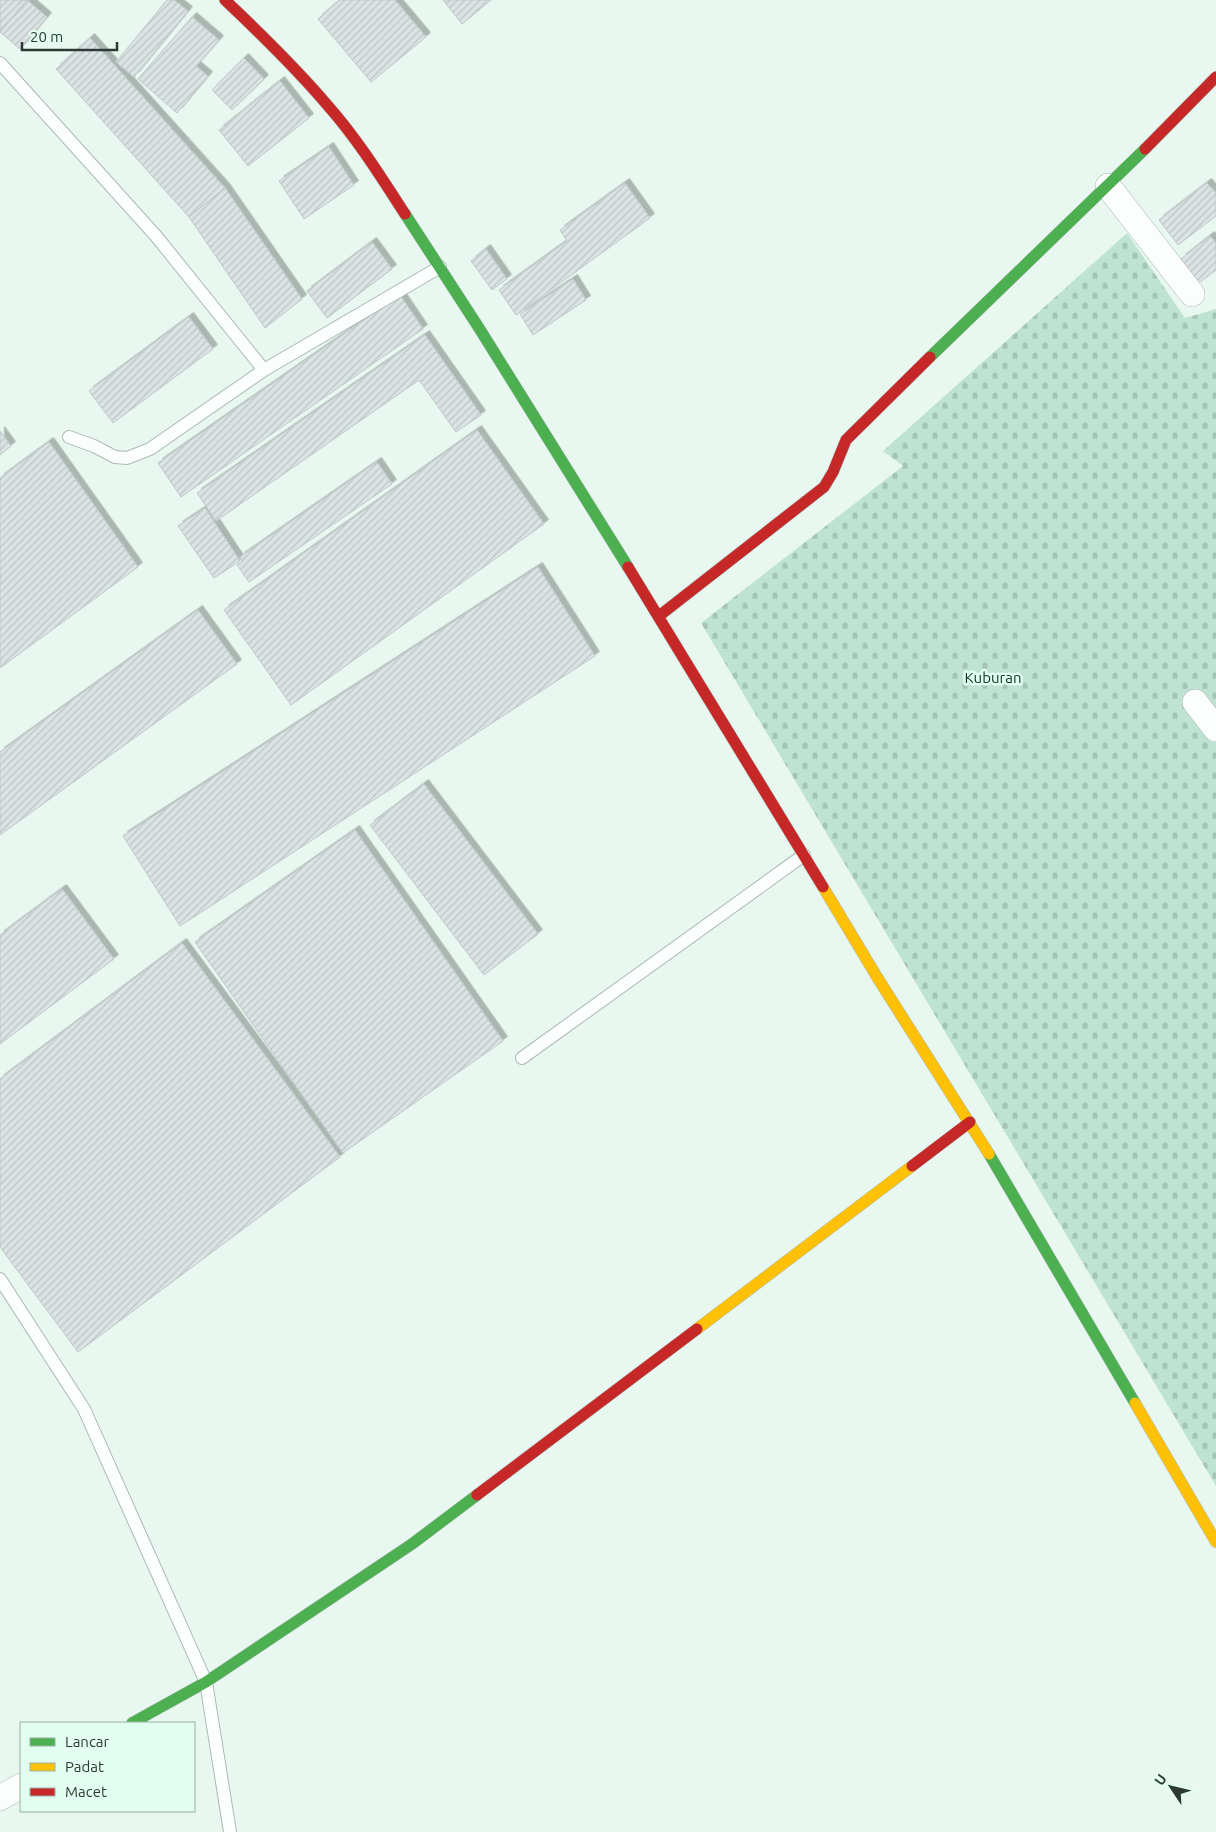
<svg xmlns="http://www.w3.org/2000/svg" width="1216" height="1832" viewBox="0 0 1216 1832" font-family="Ubuntu,sans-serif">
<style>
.cemetery{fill:url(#cemetery-stones)}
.building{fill:url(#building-hatch);stroke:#c0c6c9;filter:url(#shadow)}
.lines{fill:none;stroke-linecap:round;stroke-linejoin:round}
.lane-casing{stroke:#abb9b2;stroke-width:14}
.street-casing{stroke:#abb9b2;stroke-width:26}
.fast-casing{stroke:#abb9b2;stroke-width:12}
.slow-casing{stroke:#abb9b2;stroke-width:12}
.jam-casing{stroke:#abb9b2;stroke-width:12}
.lane{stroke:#fcfefd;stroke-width:12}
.street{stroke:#fcfefd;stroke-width:25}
.fast{stroke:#4caf50;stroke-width:11}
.slow{stroke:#ffc107;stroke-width:11}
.jam{stroke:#c62828;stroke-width:11}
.labels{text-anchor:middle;stroke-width:5;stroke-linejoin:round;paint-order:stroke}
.park-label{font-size:15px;fill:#073224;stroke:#e2fef1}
</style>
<defs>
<pattern id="cemetery-stones" width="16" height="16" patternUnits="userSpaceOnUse" patternTransform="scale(1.25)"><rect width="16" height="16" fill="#bfe3d3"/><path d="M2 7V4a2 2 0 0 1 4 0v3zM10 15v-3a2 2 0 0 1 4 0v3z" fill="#a4c4b6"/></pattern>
<pattern id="building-hatch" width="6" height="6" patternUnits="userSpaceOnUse" patternTransform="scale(1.25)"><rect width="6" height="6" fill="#dce3e5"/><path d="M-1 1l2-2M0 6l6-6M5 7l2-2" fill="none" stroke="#bdc4c5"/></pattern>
<filter id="shadow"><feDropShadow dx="4.5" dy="-4.5" stdDeviation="0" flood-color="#0004"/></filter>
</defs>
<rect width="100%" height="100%" fill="#e8f8f0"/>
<path class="cemetery" d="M1127 233 1185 318 1216 309V1486L701 623 903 466 883 451Z"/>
<g class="building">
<path d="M0 0H27L0 32Z"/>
<path d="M27 0 47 17 20 49 0 32Z"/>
<path d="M167 0H174L188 11 134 77 116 62Z"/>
<path d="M340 0H395L426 37 371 82 318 19Z"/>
<path d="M443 0H491L462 24Z"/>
<path d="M192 17 219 40 196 66 208 76 177 113 138 79Z"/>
<path d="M90 38 225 188 189 217 56 69Z"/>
<path d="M244 58 264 79 232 110 212 90Z"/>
<path d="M280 81 309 118 248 166 219 130Z"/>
<path d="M329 147 354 185 304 219 279 181Z"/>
<path d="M625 183 650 218 516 315 499 290 567 241 560 230Z"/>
<path d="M1207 183 1216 193V216L1178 245 1159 220Z"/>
<path d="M225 188 302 299 265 328 189 217Z"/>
<path d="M1210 236 1216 243V270L1199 283 1181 259Z"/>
<path d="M372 242 392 269 327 318 307 291Z"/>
<path d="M486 249 507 279 492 290 471 261Z"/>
<path d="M573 279 586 300 533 335 520 314Z"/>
<path d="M400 295 423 329 181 497 158 463Z"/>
<path d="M189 317 213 349 113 423 89 391Z"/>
<path d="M425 335 481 415 456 432 419 380 216 521 197 493Z"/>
<path d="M477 430 544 524 291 705 224 610Z"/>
<path d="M0 431 11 446 0 455Z"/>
<path d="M49 442 138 567 0 668V478Z"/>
<path d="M377 462 392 484 249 582 237 565 243 561 240 557Z"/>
<path d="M205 508 240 561 214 578 178 526Z"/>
<path d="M538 567 595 656 180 926 123 836Z"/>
<path d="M198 610 237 664 0 835V752Z"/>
<path d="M424 784 538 934 484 975 370 825Z"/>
<path d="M355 830 503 1041 343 1153 195 942Z"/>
<path d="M62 889 114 959 0 1044V935Z"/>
<path d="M182 943 340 1157 78 1352 0 1247V1079Z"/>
</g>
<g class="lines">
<g class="lane-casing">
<g id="lane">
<path d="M0 63 156 236 264 370"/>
<path d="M69 437 94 446 115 457 127 458 150 449 264 370 440 267"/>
<path d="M522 1058 804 855"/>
<path d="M0 1279 84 1409 206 1682 230 1832"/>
</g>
</g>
<g class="street-casing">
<g id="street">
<path d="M1108 186 1192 294"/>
<path d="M1195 702 1216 729"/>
<path d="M0 1798 21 1786"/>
</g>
</g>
<g class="fast-casing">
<g id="fast">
<path d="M405 214 479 328 628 567"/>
<path d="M930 357 1145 149"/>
<path d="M989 1154 1135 1403"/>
<path d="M132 1723 206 1682 412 1544 477 1495"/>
</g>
</g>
<g class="slow-casing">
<g id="slow">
<path d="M823 887 877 977 989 1154"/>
<path d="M697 1329 912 1166"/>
<path d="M1135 1403 1216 1542"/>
</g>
</g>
<g class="jam-casing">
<g id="jam">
<path d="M225 0C261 34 297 69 329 107 358 140 381 177 405 214"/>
<path d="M1145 149 1216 77"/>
<path d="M628 567 823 887"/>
<path d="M659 616 824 487 833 472 846 440 930 357"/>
<path d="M912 1166 970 1122"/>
<path d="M477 1495 697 1329"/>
</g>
</g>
<use href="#lane" class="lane"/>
<use href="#street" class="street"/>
<use href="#fast" class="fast"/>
<use href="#slow" class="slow"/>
<use href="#jam" class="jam"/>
</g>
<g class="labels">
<g class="park-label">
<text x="993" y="683">Kuburan</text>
</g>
</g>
<rect x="20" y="1722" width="175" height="90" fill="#e2fef1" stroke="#9ab0a5"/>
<rect x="30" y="1738" width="25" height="8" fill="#4caf50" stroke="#9ab0a5"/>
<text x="65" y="1747" font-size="15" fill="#2d3a34">Lancar</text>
<rect x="30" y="1763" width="25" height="8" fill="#ffc107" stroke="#9ab0a5"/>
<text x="65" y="1772" font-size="15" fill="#2d3a34">Padat</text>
<rect x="30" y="1788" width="25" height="8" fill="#c62828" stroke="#9ab0a5"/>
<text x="65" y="1797" font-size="15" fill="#2d3a34">Macet</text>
<g transform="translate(1171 1787) rotate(305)" stroke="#e2fef1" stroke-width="4" paint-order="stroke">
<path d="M0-4L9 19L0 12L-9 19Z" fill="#2d3a34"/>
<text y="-8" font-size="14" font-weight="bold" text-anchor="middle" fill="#2d3a34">U</text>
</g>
<path d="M22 42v8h95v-8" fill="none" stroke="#2d3a34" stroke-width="2.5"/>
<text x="30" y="42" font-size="15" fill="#2d3a34" stroke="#e2fef1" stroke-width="4" paint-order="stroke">20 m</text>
</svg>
